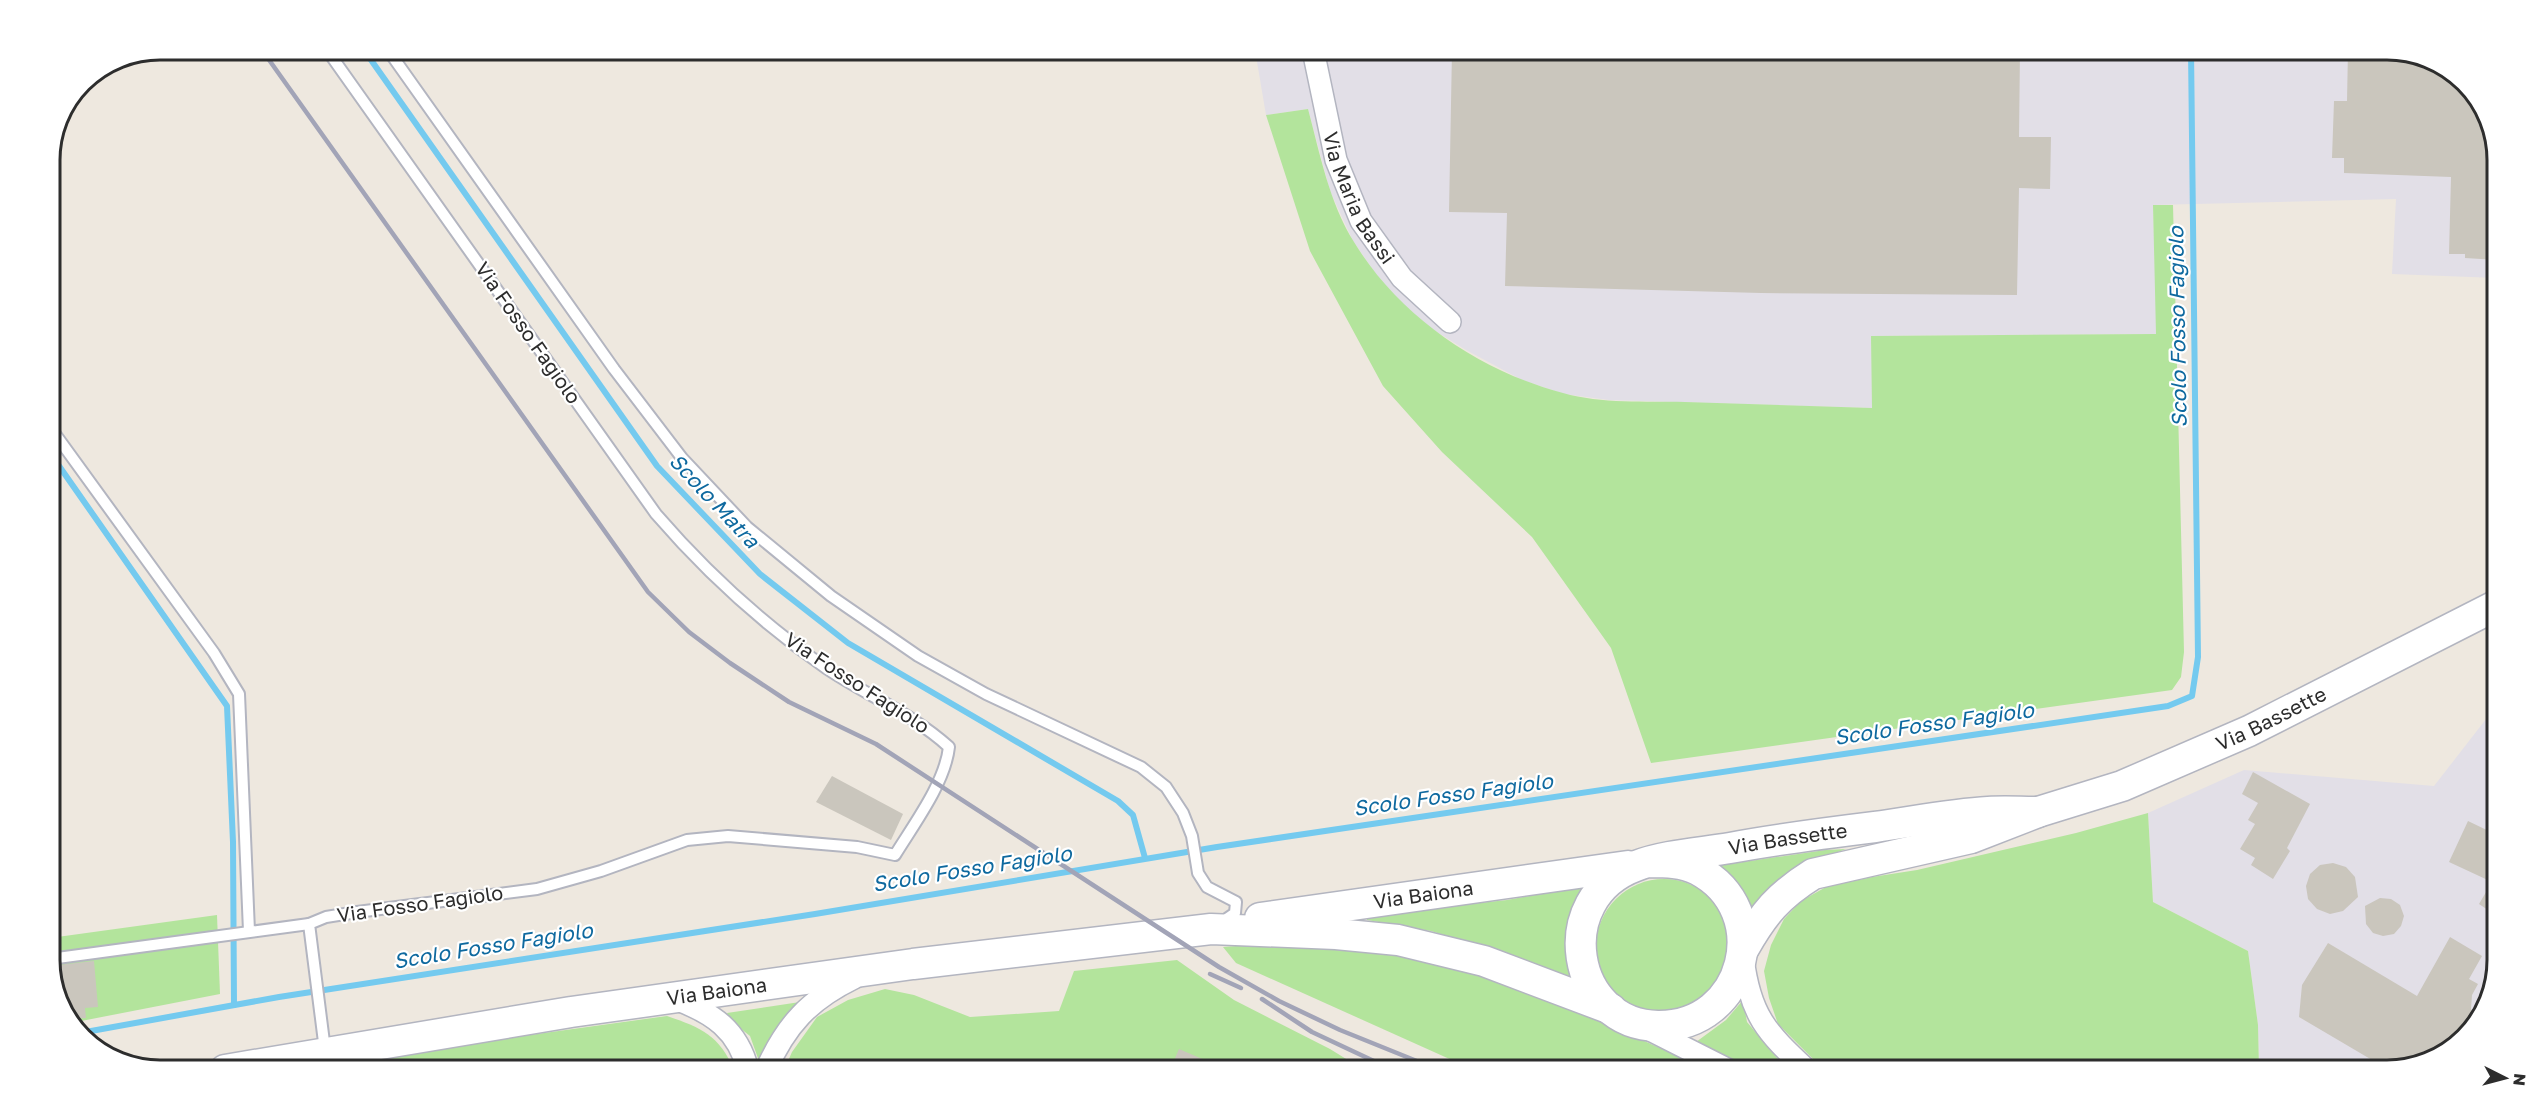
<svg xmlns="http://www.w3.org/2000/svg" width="2547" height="1120" viewBox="0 0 2547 1120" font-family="'Golos Text',sans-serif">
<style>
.industrial{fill:#e2dfe7}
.green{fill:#b3e49c}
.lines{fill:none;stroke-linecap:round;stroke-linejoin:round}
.stream{stroke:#74caef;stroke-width:6}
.building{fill:#cac6bd}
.lane-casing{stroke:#b3b5c0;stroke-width:14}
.street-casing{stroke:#b3b5c0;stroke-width:24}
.secondary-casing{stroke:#b3b5c0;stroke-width:33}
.lane{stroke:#fff;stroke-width:10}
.street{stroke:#fff;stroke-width:21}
.secondary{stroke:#fff;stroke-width:30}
.rail{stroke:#a2a4b7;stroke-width:4.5}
.labels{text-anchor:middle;stroke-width:4.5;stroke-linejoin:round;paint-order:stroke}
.street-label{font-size:20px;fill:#2d2d2d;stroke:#fff}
.water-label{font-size:21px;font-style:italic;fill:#0e699f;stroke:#fff}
.rim{fill:none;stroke:#2d2d2d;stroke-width:3}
</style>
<rect width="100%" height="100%" fill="#eee8df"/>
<g class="industrial">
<path d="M1255 50H2387L2429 58 2479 98 2497 153V278L2392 274 2396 199 2153 205 2157 334 1872 336V408L1609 400 1564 394 1522 380 1466 350 1424 324 1385 287 1353 241 1330 191 1308 109 1266 115Z"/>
<path d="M2497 705V960L2489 1002 2449 1052 2387 1070H2259L2258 1025 2248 951 2153 902 2148 813 2244 770 2434 786Z"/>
</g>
<g class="green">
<path d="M1308 109C1320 154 1329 202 1354 242 1399 316 1479 371 1563 393 1602 404 1645 401 1685 402 1747 404 1810 406 1872 408L1871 336 2156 334 2153 205H2173L2184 652 2181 677 2172 690 1651 763 1611 648 1532 537 1442 452 1383 386 1310 251 1266 115Z"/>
<path d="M2148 813 2153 902 2248 951 2258 1025 2259 1070H1824L1778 1024 1769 998 1764 971 1771 945 1784 919 1801 901 1826 887 1872 877 1917 870 2076 833Z"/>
<path d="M1846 849 1806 864 1751 911 1709 867 1825 850Z"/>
<circle cx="1664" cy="947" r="68"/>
<path d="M1597 884 1580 982 1518 958 1431 931 1367 920V915L1507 900Z"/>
<path d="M217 915 220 994 71 1023 50 968V938Z"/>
<path d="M1249 945 1318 947 1441 959 1596 1019 1708 1070H1474L1236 963 1223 947Z"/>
<path d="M1177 960 1234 1000 1330 1049 1364 1070H784L792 1052 817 1017 848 1000 885 989 914 995 970 1017 1059 1011 1074 971Z"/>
<path d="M1743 1000 1747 1022 1787 1070H1751L1696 1042 1726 1020Z"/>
<path d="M800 1002 779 1027 764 1060 759 1061 750 1036 730 1020 727 1013Z"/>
<path d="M667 1016C702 1028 719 1035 734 1070H319L415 1051Z"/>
</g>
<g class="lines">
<g class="stream">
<path d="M364 50 657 466 760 574 848 643 1118 801 1133 815 1145 858"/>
<path d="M50 453 227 706 233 842 234 1005"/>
<path d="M80 1033 279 997 815 914 1217 847 2168 706 2192 696 2198 657 2191 50"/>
</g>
</g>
<g class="building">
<path d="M1452 50H2020L2019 137H2051L2050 189 2019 188 2017 295 1761 293 1505 286 1507 213 1449 212Z"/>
<path d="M2348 50H2387L2429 58 2479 98 2497 153V260L2465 258V254H2449L2451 177 2344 173V158H2332L2334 101H2347Z"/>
<path d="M2253 772 2310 804 2287 848 2290 851 2273 879 2251 865 2255 858 2240 849 2255 824 2248 820 2258 803 2242 794Z"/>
<path d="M832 776 903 814 891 840 816 802Z"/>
<path d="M2468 821 2497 835V916L2479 904 2492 882 2449 862Z"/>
<path d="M2333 863 2346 867 2355 877 2358 897 2343 911 2330 914 2317 909 2308 899 2306 886 2310 874 2320 865Z"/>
<path d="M2380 898 2391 899 2400 905 2404 916 2401 926 2394 934 2383 936 2373 933 2366 924 2365 906Z"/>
<path d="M2450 937 2482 956 2469 979 2478 984 2472 995 2471 1009 2473 1014 2463 1030 2465 1031 2449 1052 2389 1070 2299 1017 2302 985 2328 943 2417 996Z"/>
<path d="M94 961 98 1007 85 1008 86 1018 69 1019 50 966Z"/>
<path d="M1179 1049 1228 1070H1170Z"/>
</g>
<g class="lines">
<g class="lane-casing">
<g id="lane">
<path d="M388 50 614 369 682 458 747 527 831 596 918 656 986 694 1141 767 1166 787 1183 813 1192 836 1198 873 1207 887 1236 902 1235 913 1222 922"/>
<path d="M50 427 214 653 239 694 249 931"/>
<path d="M50 959 309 924"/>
<path d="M325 1050 309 924 326 917 357 912 537 889 601 871 687 840 728 836 857 847 895 855C914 824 945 783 949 747 913 714 866 695 826 668 763 624 706 572 656 514L327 50"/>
</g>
</g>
<g class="street-casing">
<g id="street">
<path id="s1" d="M1313 50 1336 160 1361 221 1402 278 1450 322"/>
<path d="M1743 958C1750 1015 1766 1032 1807 1070"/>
<path d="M675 999C713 1013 738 1030 748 1070"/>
<path d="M1644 1027 1729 1070"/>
<path d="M766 1070C786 1025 809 1000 854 978"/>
</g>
</g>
<g class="secondary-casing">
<g id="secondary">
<path id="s2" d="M1649 862C1665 862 1683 862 1698 870 1775 911 1746 1027 1658 1026 1571 1025 1549 898 1636 866 1664 855 1701 853 1730 848 1778 839 1826 833 1875 827 1912 822 1950 814 1988 812 2004 811 2021 812 2038 812"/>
<path id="s3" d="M1260 918 1628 866"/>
<path id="s4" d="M1744 948C1764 913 1778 896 1813 874L1971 838 2038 812 2122 786 2249 731 2497 605"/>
<path id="s5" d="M225 1070 571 1012 913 964 1211 929 1336 934 1398 940 1484 961 1611 1009"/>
</g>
</g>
<use href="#lane" class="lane"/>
<use href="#street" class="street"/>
<use href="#secondary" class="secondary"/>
<g class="rail">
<path d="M262 50 648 592 689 632 730 663 789 702 876 744 1219 967 1279 1001 1340 1030 1439 1070"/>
<path d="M1210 974 1241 988"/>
<path d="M1262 999 1312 1032 1393 1070"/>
</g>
</g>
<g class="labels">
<g class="street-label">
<text dy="7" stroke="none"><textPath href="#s1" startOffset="156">Via Maria Bassi</textPath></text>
<text transform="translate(528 333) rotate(55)" y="7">Via Fosso Fagiolo</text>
<text transform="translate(857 683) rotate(33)" y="7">Via Fosso Fagiolo</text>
<text dy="7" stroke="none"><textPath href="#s4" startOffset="588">Via Bassette</textPath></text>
<text dy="7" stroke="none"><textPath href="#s2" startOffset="654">Via Bassette</textPath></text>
<text dy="7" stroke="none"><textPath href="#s3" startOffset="165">Via Baiona</textPath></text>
<text transform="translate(420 904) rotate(-8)" y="7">Via Fosso Fagiolo</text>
<text dy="7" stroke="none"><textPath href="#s5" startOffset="498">Via Baiona</textPath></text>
</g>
<g class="water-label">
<text transform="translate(2178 327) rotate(-91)" y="7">Scolo Fosso Fagiolo</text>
<text transform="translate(714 501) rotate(47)" y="7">Scolo Matra</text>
<text transform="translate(1934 724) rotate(-8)" y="7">Scolo Fosso Fagiolo</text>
<text transform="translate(1453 795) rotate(-8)" y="7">Scolo Fosso Fagiolo</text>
<text transform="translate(972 869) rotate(-9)" y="7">Scolo Fosso Fagiolo</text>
<text transform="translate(493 946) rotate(-9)" y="7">Scolo Fosso Fagiolo</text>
</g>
</g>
<path d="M0 0H2547V1120H0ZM160 60H2387A100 100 0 0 1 2487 160V960A100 100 0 0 1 2387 1060H160A100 100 0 0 1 60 960V160A100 100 0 0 1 160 60Z" fill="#fff" fill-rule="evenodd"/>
<path class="rim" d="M160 60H2387A100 100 0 0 1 2487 160V960A100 100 0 0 1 2387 1060H160A100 100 0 0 1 60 960V160A100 100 0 0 1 160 60Z"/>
<g transform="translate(2505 1078) rotate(96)" stroke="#ffffff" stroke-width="4.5" paint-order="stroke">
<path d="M0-4.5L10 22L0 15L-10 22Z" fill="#2d2d2d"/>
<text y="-9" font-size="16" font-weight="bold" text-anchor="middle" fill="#2d2d2d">N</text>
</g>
</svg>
